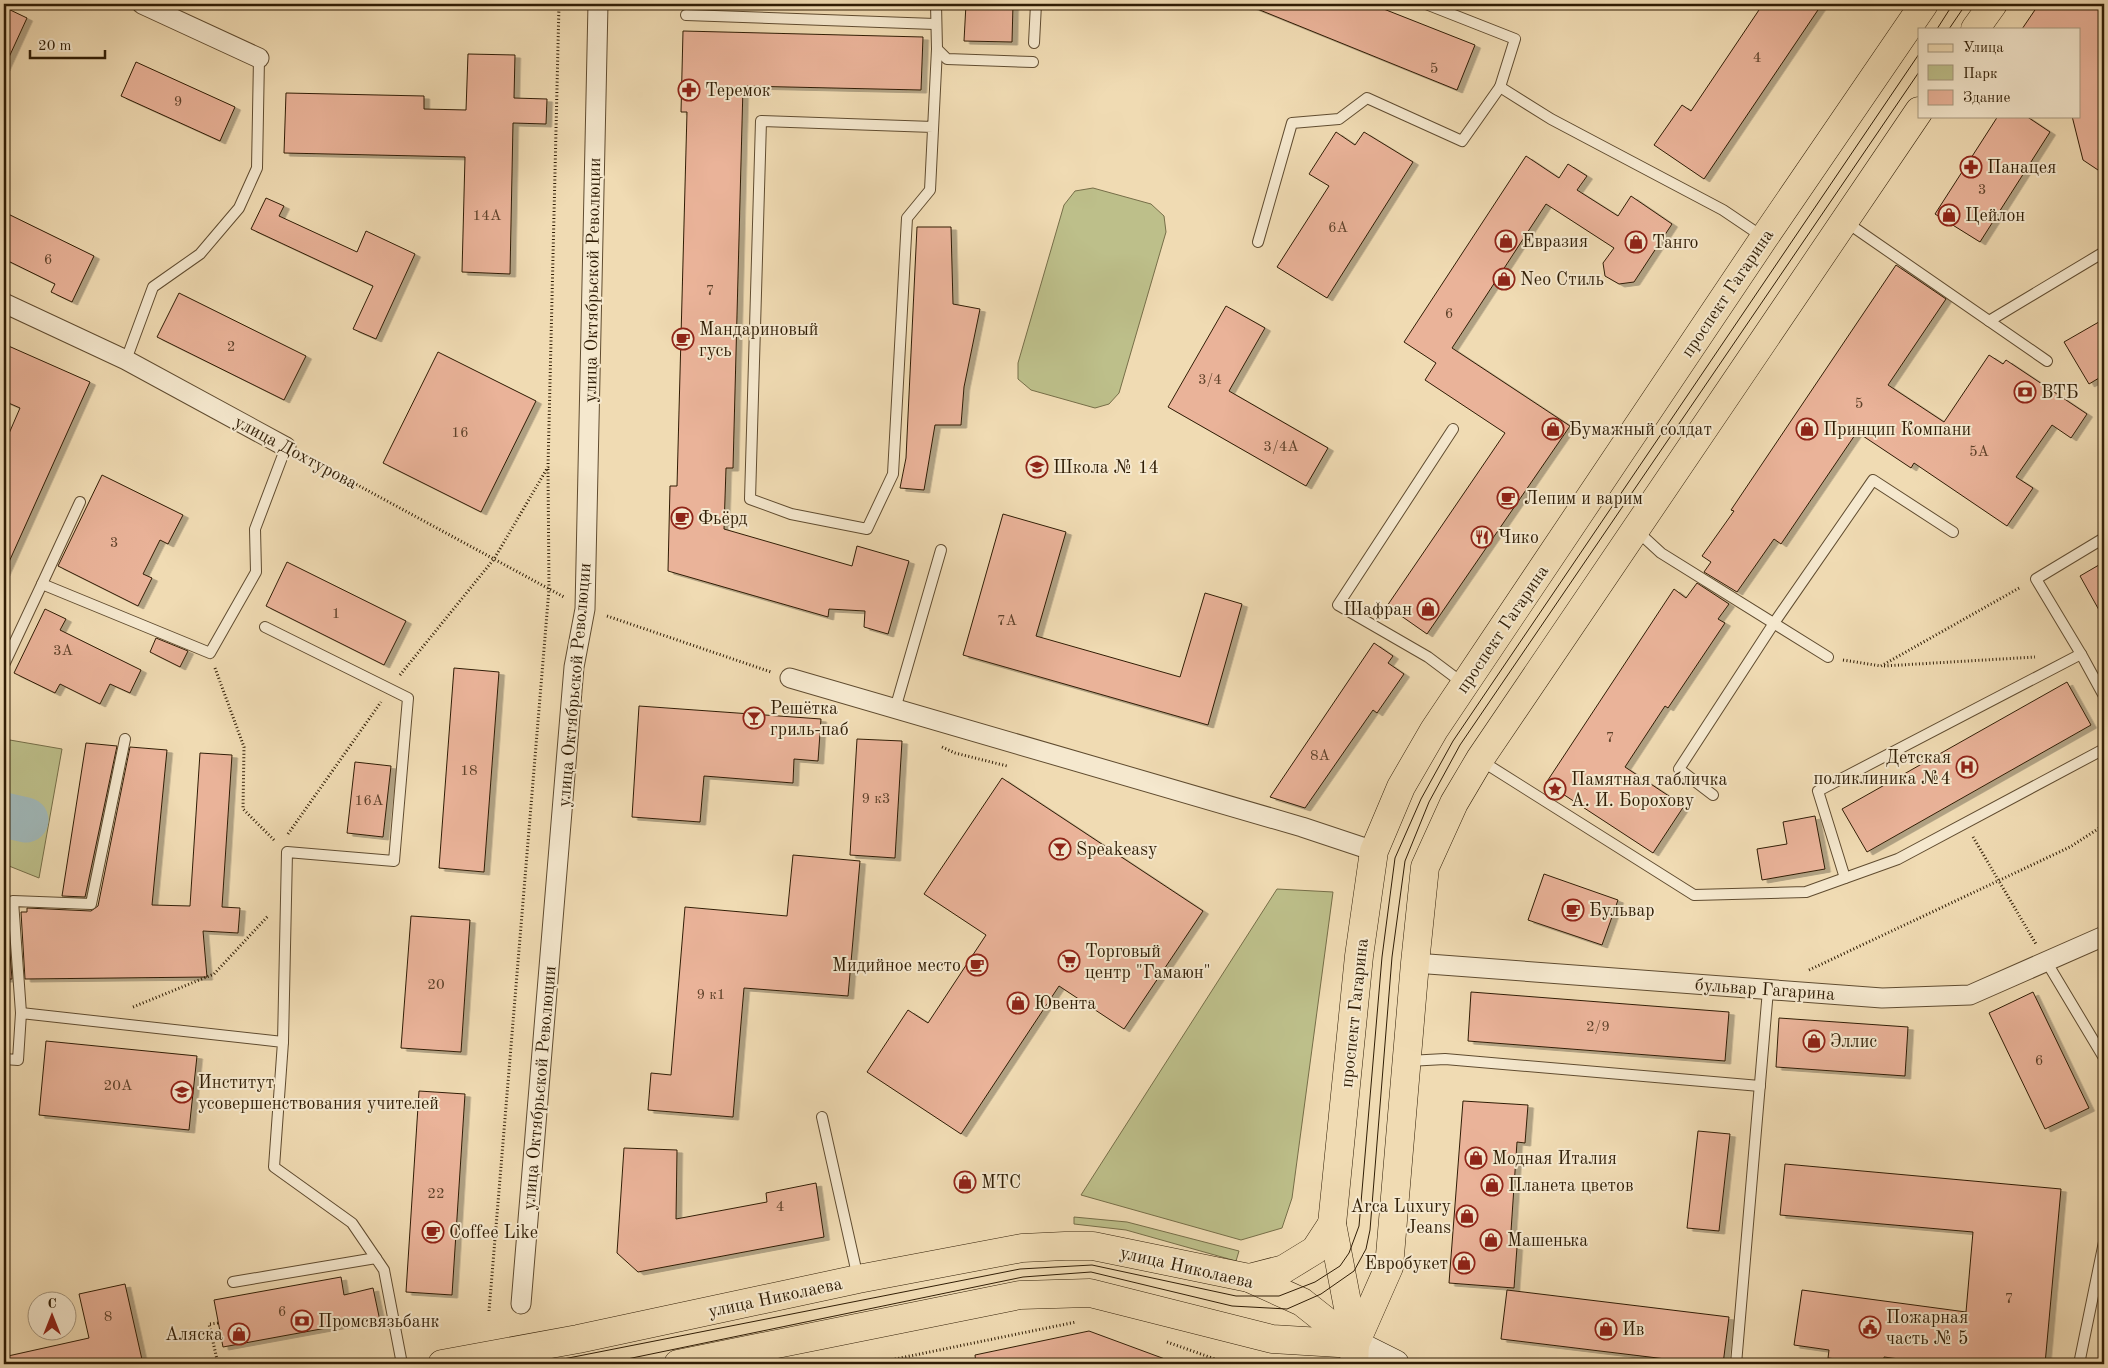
<svg xmlns="http://www.w3.org/2000/svg" width="2108" height="1368" viewBox="0 0 2108 1368" font-family="'Old Standard TT',serif">
<style>
.green{fill:#bdbf8a;stroke:#766e48}
.lines{fill:none;stroke-linecap:round;stroke-linejoin:round}
.river{stroke:#a0b8b9;stroke-width:45}
.building{fill:#eab399;stroke:#301d05;filter:url(#shadow)}
.lane-casing{stroke:#604c30;stroke-width:12}
.street-casing{stroke:#604c30;stroke-width:21}
.secondary-casing{stroke:#301d05;stroke-width:29}
.primary-casing{stroke:#301d05;stroke-width:29}
.path{stroke:#301d05;stroke-width:3;stroke-dasharray:1 2.5;stroke-linecap:butt}
.lane{stroke:#f5e8ce;stroke-width:10}
.street{stroke:#f5e8ce;stroke-width:19}
.secondary{stroke:#f5e8ce;stroke-width:28}
.primary{stroke:#f0dbb3;stroke-width:28}
.tram{stroke:#301d05;stroke-width:1}
.labels{text-anchor:middle;stroke-width:4;stroke-linejoin:round;paint-order:stroke}
.number-label{font-size:15px;fill:#5e422a}
.poi-label{font-size:18px;fill:#301d05;stroke:#f5e8ce;text-anchor:start}
.street-label{font-size:18px;fill:#301d05;stroke:#f5e8ce}
</style>
<defs>
<filter id="shadow"><feDropShadow dx="5.5" dy="3" stdDeviation="0" flood-color="#0004"/></filter>
</defs>
<rect width="100%" height="100%" fill="#f0dbb3"/>
<filter id="stains"><feTurbulence type="fractalNoise" baseFrequency=".004" numOctaves="4"/><feColorMatrix values="0 0 0 0 .2 0 0 0 0 .09 0 0 0 0 .02 0 0 0 .5 -.17"/></filter>
<radialGradient id="worn" r=".72"><stop offset=".6" stop-color="#630" stop-opacity="0"/><stop offset="1" stop-color="#630" stop-opacity=".3"/></radialGradient>
<g class="green">
<path d="M1093 188 1151 204 1164 216 1166 232 1119 393 1109 404 1095 408 1031 390 1018 379V363L1064 205 1075 191Z"/>
<path d="M4 739 62 749 39 878 4 864Z"/>
<path d="M1277 889 1333 892 1292 1198 1282 1228 1241 1240 1081 1195Z"/>
<path d="M1074 1217 1127 1222 1239 1251 1236 1261 1126 1230 1074 1224Z"/>
</g>
<g class="lines">
<path class="river" d="M4 815 26 820"/>
</g>
<g class="building">
<path d="M966 4H1013L1012 42 964 41Z"/>
<path d="M1245 4H1371L1475 45 1457 90Z"/>
<path d="M1763 4H1822L1704 179 1654 145 1682 105 1691 111Z"/>
<path d="M2039 4H2104V174L2083 160 2072 116H2079V29H2022Z"/>
<path d="M4 7 27 18 4 68Z"/>
<path d="M683 31 923 37 921 90 743 86 733 468H726L724 529 852 566 857 546 909 561 888 634 864 627 865 611 829 609 828 617 668 571 670 486H677L687 112H681Z"/>
<path d="M468 54 515 55 514 98 547 99 546 124 513 123 510 274 462 272 465 157 284 153 286 93 424 96V109L466 110Z"/>
<path d="M136 62 235 107 220 141 121 96Z"/>
<path d="M1998 116H2026L2050 132 1980 242 1935 214Z"/>
<path d="M1336 132 1355 145 1364 132 1413 162 1327 298 1277 267 1329 186 1309 174Z"/>
<path d="M1526 156 1559 178 1568 164 1587 176 1577 190 1618 216 1631 196 1672 224 1634 282 1619 284 1605 276 1603 263 1614 248 1546 204 1452 348 1570 426 1427 634 1387 606 1505 433 1425 380 1436 363 1404 342Z"/>
<path d="M266 198 284 206 279 216 357 252 366 231 415 254 376 339 353 329 373 286 251 229Z"/>
<path d="M4 212 94 256 72 302 51 292 55 284 4 259Z"/>
<path d="M917 227H951L953 304 980 309 964 387 961 425H935L924 490 900 488 906 458Z"/>
<path d="M1896 265 1946 299 1888 385 1944 422 1989 355 2003 364 2006 360 2087 414 2071 438 2052 425 2016 477 2033 488 2007 526 1914 463 1911 468 1857 432 1781 544 1774 539 1737 592 1704 572 1711 562 1702 556 1734 511 1731 510Z"/>
<path d="M179 293 306 356 284 400 157 337Z"/>
<path d="M1226 306 1265 328 1229 391 1328 448 1306 486 1168 407Z"/>
<path d="M2104 319V375L2089 384 2064 342Z"/>
<path d="M4 344 90 382 4 573V445L20 408 4 401Z"/>
<path d="M438 352 536 401 481 512 383 463Z"/>
<path d="M102 475 183 515 168 544 160 540 143 574 152 578 138 606 58 566Z"/>
<path d="M1003 514 1066 532 1036 636 1180 677 1205 593 1242 604 1208 725 963 655Z"/>
<path d="M287 562 406 621 384 665 266 606Z"/>
<path d="M2104 562V619L2080 576Z"/>
<path d="M1697 583 1729 604 1718 619 1725 623 1668 708 1665 706 1625 767 1684 806 1653 853 1546 783 1674 589 1686 598Z"/>
<path d="M45 609 66 619 60 630 141 670 130 693 110 684 100 704 60 684 55 693 14 673Z"/>
<path d="M156 638 188 651 180 667 150 652Z"/>
<path d="M1374 643 1393 656 1388 663 1404 674 1377 713 1373 710 1305 808 1270 797Z"/>
<path d="M454 668 499 672 484 872 439 868Z"/>
<path d="M2067 682 2091 725 1867 852 1842 809Z"/>
<path d="M639 706 821 719 818 761 794 759 793 783 704 776 700 822 632 817Z"/>
<path d="M857 739 902 741 895 858 850 855Z"/>
<path d="M86 743 117 746 85 897 62 896Z"/>
<path d="M130 747 167 750 152 905 190 906 200 753 232 755 222 907 240 908 238 933 203 931 207 977 25 979 21 912H27V908L91 911 98 906Z"/>
<path d="M355 762 391 766 383 837 347 833Z"/>
<path d="M1002 778 1203 911 1124 1029 1059 986 961 1134 867 1072 908 1010 928 1023 986 935 924 894Z"/>
<path d="M1815 816 1825 869 1762 880 1757 849 1787 844 1783 822Z"/>
<path d="M793 855 860 861 848 996 744 988 733 1117 648 1110 651 1073 671 1075 685 907 787 916Z"/>
<path d="M1544 874 1618 900 1602 945 1528 920Z"/>
<path d="M4 913H7L12 979H4Z"/>
<path d="M411 916 470 920 461 1052 401 1048Z"/>
<path d="M1471 992 1729 1012 1725 1061 1468 1041Z"/>
<path d="M2033 992 2089 1108 2045 1129 1989 1013Z"/>
<path d="M1779 1018 1908 1027 1905 1076 1776 1067Z"/>
<path d="M46 1041 197 1056 189 1130 39 1115Z"/>
<path d="M419 1091 465 1094 452 1295 406 1292Z"/>
<path d="M1463 1101 1528 1105 1525 1143 1517 1142 1510 1246 1517 1247 1514 1288 1449 1283Z"/>
<path d="M1698 1131 1730 1134 1719 1231 1687 1228Z"/>
<path d="M624 1148 677 1150 676 1219 767 1202 766 1193 816 1183 824 1237 638 1272 617 1253Z"/>
<path d="M1785 1164 2061 1189 2045 1364H1972L1939 1361 1937 1364 1884 1357 1883 1364H1878L1828 1358 1829 1350 1794 1345 1802 1290 1966 1312 1973 1232 1780 1215Z"/>
<path d="M341 1277 344 1295 373 1288 380 1321 359 1325V1322L223 1347 214 1300Z"/>
<path d="M125 1284 143 1364H9L8 1356 89 1338 79 1294Z"/>
<path d="M1507 1290 1729 1317 1723 1364H1707L1501 1339Z"/>
<path d="M1089 1331 1173 1362 1172 1364H976L975 1355Z"/>
</g>
<g class="lines">
<g class="lane-casing">
<g id="lane">
<path d="M1426 4 1515 39 1500 87 1551 119 1723 210 1763 237"/>
<path d="M686 15 935 24"/>
<path d="M1034 43 1036 4"/>
<path d="M937 49 947 59 1033 62"/>
<path d="M933 127 761 121 750 499 791 514 867 529 893 474 907 218 930 190 937 49 936 4"/>
<path d="M1846 222 2047 361"/>
<path d="M1258 242 1292 123 1339 119 1367 98 1462 141 1500 87"/>
<path d="M1989 321 2104 252"/>
<path d="M126 360 153 287 200 254 239 208 257 168 259 58"/>
<path d="M1453 429 1338 605 1428 657 1464 684"/>
<path d="M80 502 42 584 210 653 256 572 255 529 286 447"/>
<path d="M1636 530 1661 553 1828 657"/>
<path d="M265 627 408 698 394 861 287 852 283 1042"/>
<path d="M2081 654 2104 696"/>
<path d="M4 665 42 584"/>
<path d="M895 709 941 550"/>
<path d="M1480 760 1694 895 1806 892 1898 859 2104 749"/>
<path d="M1713 795 1679 769 1774 623 1873 480 1953 532"/>
<path d="M1845 878 1818 791 2081 654 2036 579 2104 538"/>
<path d="M2046 961 2104 1058"/>
<path d="M21 1013 13 901 91 904 125 739"/>
<path d="M4 1059 18 1060 21 1013 283 1042 274 1167 352 1223 384 1270 402 1364"/>
<path d="M1408 1061 1445 1059 1760 1086"/>
<path d="M822 1117 858 1278"/>
<path d="M233 1282 376 1258"/>
<path d="M1736 1364 1768 990"/>
<path d="M2079 1364 2104 1242"/>
</g>
</g>
<g class="street-casing">
<g id="street">
<path d="M142 4 259 58"/>
<path d="M4 303 126 360 286 447"/>
<path d="M790 678 1302 827 1374 851"/>
<path d="M1415 963 1882 998 1970 995 2104 936"/>
<path d="M521 1304 574 667 585 609 598 4"/>
</g>
</g>
<g class="secondary-casing">
<path id="secondary" d="M1355 1344 1395 1364"/>
</g>
<g class="primary-casing">
<g id="primary">
<path d="M1975 29 1993 4"/>
<path d="M1249 1278 1284 1269 1315 1250 1332 1224"/>
<path d="M1355 1344 1389 1267 1415 963 1425 867 1454 803 1480 759 1919 111"/>
<path d="M442 1364 578 1339 858 1279 1022 1248 1065 1246H1093L1249 1278 1302 1302 1355 1344"/>
<path d="M678 1364 1020 1295 1090 1293 1272 1339 1355 1344"/>
<path d="M1354 1364 1355 1344 1332 1224 1359 956 1374 851 1401 787 1434 730 1764 238 1924 4"/>
</g>
</g>
<g class="path">
<path d="M304 456 564 597"/>
<path d="M607 616 771 672"/>
<path d="M1843 660 1881 666 2021 587"/>
<path d="M1884 666 2035 657"/>
<path d="M215 668 244 747 243 809 275 841"/>
<path d="M400 675 494 559 548 467 559 4"/>
<path d="M942 747 955 753 1007 766"/>
<path d="M288 834 381 702"/>
<path d="M1973 837 2036 944"/>
<path d="M1809 970 2070 847 2104 825"/>
<path d="M133 1007 214 974 268 916"/>
<path d="M489 1311 549 589 548 468"/>
<path d="M1167 1342 1229 1364"/>
<path d="M218 1364 209 1324 218 1323"/>
<path d="M871 1364 1076 1322"/>
</g>
<use href="#lane" class="lane"/>
<use href="#street" class="street"/>
<use href="#secondary" class="secondary"/>
<use href="#primary" class="primary"/>
<g class="tram">
<path d="M1937 29 1953 4"/>
<path d="M1949 29 1966 4"/>
<path d="M538 1364 1020 1269 1092 1265 1236 1296H1279L1315 1282 1340 1266 1349 1253 1359 1226 1382 957 1395 858 1421 799 1453 741 1919 54"/>
<path d="M603 1364 1023 1277 1091 1272 1232 1306 1287 1309 1321 1294 1354 1271 1366 1249 1370 1230 1392 957 1405 861 1429 802 1460 745 1919 72"/>
</g>
</g>
<defs>
<g id="pharmacy-ring" transform="scale(1.125)"><circle r="9.5" fill="#f5e8ce" stroke="#8f2418" stroke-width="1.5"/><path d="M-2-6h4v4h4v4h-4v4h-4v-4h-4v-4h4Z" fill="#8f2418"/></g>
<g id="shop-ring" transform="scale(1.125)"><circle r="9.5" fill="#f5e8ce" stroke="#8f2418" stroke-width="1.5"/><path d="M-5-2.5h2.3a2.7 3.5 0 0 1 5.4 0H5L5.5 6h-11ZM-1.5-2.5h3a1.5 2.3 0 0 0-3 0Z" fill="#8f2418"/></g>
<g id="cafe-ring" transform="scale(1.125)"><circle r="9.5" fill="#f5e8ce" stroke="#8f2418" stroke-width="1.5"/><path d="M-5.5-4.5H6V0H3Q3 3.5 0 3.5H-2.5Q-5.5 3.5-5.5 0ZM3-3.2v2h1.7v-2ZM-6 4.5H4V6H-6Z" fill="#8f2418"/></g>
<g id="bank-ring" transform="scale(1.125)"><circle r="9.5" fill="#f5e8ce" stroke="#8f2418" stroke-width="1.5"/><path d="M-6-4H6V4H-6ZM0-2.3a2.3 2.3 0 1 0 0 4.6a2.3 2.3 0 1 0 0-4.6Z" fill="#8f2418"/></g>
<g id="school-ring" transform="scale(1.125)"><circle r="9.5" fill="#f5e8ce" stroke="#8f2418" stroke-width="1.5"/><path d="M0-5L7-2L0 1L-7-2ZM-4 1L0 2.5L4 1V4Q0 6-4 4Z" fill="#8f2418"/></g>
<g id="restaurant-ring" transform="scale(1.125)"><circle r="9.5" fill="#f5e8ce" stroke="#8f2418" stroke-width="1.5"/><path d="M-5-6h1v4h1v-4h1v4h1v-4h1v5L-1.5 .5V6h-2V.5L-5-1ZM5-6V6H3V1.5H1.5Q1.5-4 5-6Z" fill="#8f2418"/></g>
<g id="bar-ring" transform="scale(1.125)"><circle r="9.5" fill="#f5e8ce" stroke="#8f2418" stroke-width="1.5"/><path d="M-6-5H6L.8 .8V4.5H3.5V6h-7V4.5H-.8V.8Z" fill="#8f2418"/></g>
<g id="hospital-ring" transform="scale(1.125)"><circle r="9.5" fill="#f5e8ce" stroke="#8f2418" stroke-width="1.5"/><path d="M-5-5h3v3.5h4V-5h3V5h-3V1.5h-4V5h-3Z" fill="#8f2418"/></g>
<g id="sight-ring" transform="scale(1.125)"><circle r="9.5" fill="#f5e8ce" stroke="#8f2418" stroke-width="1.5"/><path d="M0-6L1.8-2.2L6-1.7L2.9 1.2L3.7 5.4L0 3.3L-3.7 5.4L-2.9 1.2L-6-1.7L-1.8-2.2Z" fill="#8f2418"/></g>
<g id="supermarket-ring" transform="scale(1.125)"><circle r="9.5" fill="#f5e8ce" stroke="#8f2418" stroke-width="1.5"/><path d="M-6-5.5h2.5l.6 2H6L4.5 2H-2.5L-4.4-4H-6ZM-1.5 3.2a1.3 1.3 0 1 0 .1 0ZM3 3.2a1.3 1.3 0 1 0 .1 0Z" fill="#8f2418"/></g>
<g id="university-ring" transform="scale(1.125)"><circle r="9.5" fill="#f5e8ce" stroke="#8f2418" stroke-width="1.5"/><path d="M0-5L7-2L0 1L-7-2ZM-4 1L0 2.5L4 1V4Q0 6-4 4Z" fill="#8f2418"/></g>
<g id="civic-ring" transform="scale(1.125)"><circle r="9.5" fill="#f5e8ce" stroke="#8f2418" stroke-width="1.5"/><path d="M-.6-6.5H3V-4.5H.6V-3L4-1V1h2V6H-6V1h2V-1L-.6-3ZM-1.2 2.5V6h2.4V2.5Z" fill="#8f2418"/></g>
</defs>
<g fill-rule="evenodd">
<use href="#pharmacy-ring" x="689" y="90"/>
<use href="#pharmacy-ring" x="1971" y="167"/>
<use href="#shop-ring" x="1949" y="215"/>
<use href="#shop-ring" x="1506" y="241"/>
<use href="#shop-ring" x="1636" y="242"/>
<use href="#shop-ring" x="1504" y="279"/>
<use href="#cafe-ring" x="683" y="339"/>
<use href="#bank-ring" x="2025" y="392"/>
<use href="#shop-ring" x="1553" y="429"/>
<use href="#shop-ring" x="1807" y="429"/>
<use href="#school-ring" x="1037" y="467"/>
<use href="#cafe-ring" x="1508" y="498"/>
<use href="#cafe-ring" x="682" y="518"/>
<use href="#restaurant-ring" x="1482" y="537"/>
<use href="#shop-ring" x="1428" y="609"/>
<use href="#bar-ring" x="754" y="718"/>
<use href="#hospital-ring" x="1967" y="767"/>
<use href="#sight-ring" x="1555" y="789"/>
<use href="#bar-ring" x="1060" y="849"/>
<use href="#cafe-ring" x="1573" y="910"/>
<use href="#supermarket-ring" x="1069" y="961"/>
<use href="#cafe-ring" x="977" y="965"/>
<use href="#shop-ring" x="1018" y="1003"/>
<use href="#shop-ring" x="1814" y="1041"/>
<use href="#university-ring" x="182" y="1092"/>
<use href="#shop-ring" x="1476" y="1158"/>
<use href="#shop-ring" x="965" y="1182"/>
<use href="#shop-ring" x="1492" y="1185"/>
<use href="#shop-ring" x="1467" y="1216"/>
<use href="#cafe-ring" x="433" y="1232"/>
<use href="#shop-ring" x="1491" y="1240"/>
<use href="#shop-ring" x="1464" y="1263"/>
<use href="#bank-ring" x="302" y="1321"/>
<use href="#civic-ring" x="1870" y="1327"/>
<use href="#shop-ring" x="1606" y="1329"/>
<use href="#shop-ring" x="239" y="1334"/>
</g>
<g class="labels">
<g class="number-label">
<text x="1757" y="62">4</text>
<text x="1434" y="73">5</text>
<text x="178" y="106">9</text>
<text x="1982" y="194">3</text>
<text x="487" y="220">14А</text>
<text x="1338" y="232">6А</text>
<text x="48" y="264">6</text>
<text x="710" y="295">7</text>
<text x="1449" y="318">6</text>
<text x="231" y="351">2</text>
<text x="1210" y="384">3/4</text>
<text x="1859" y="408">5</text>
<text x="460" y="437">16</text>
<text x="1281" y="451">3/4А</text>
<text x="1979" y="456">5А</text>
<text x="114" y="547">3</text>
<text x="336" y="618">1</text>
<text x="1007" y="625">7А</text>
<text x="63" y="655">3А</text>
<text x="1610" y="742">7</text>
<text x="1320" y="760">8А</text>
<text x="469" y="775">18</text>
<text x="876" y="803">9 к3</text>
<text x="369" y="805">16А</text>
<text x="436" y="989">20</text>
<text x="711" y="999">9 к1</text>
<text x="1598" y="1031">2/9</text>
<text x="2039" y="1065">6</text>
<text x="118" y="1090">20А</text>
<text x="436" y="1198">22</text>
<text x="780" y="1211">4</text>
<text x="2009" y="1303">7</text>
<text x="282" y="1316">6</text>
<text x="108" y="1321">8</text>
</g>
<g class="poi-label">
<text x="705" y="96">Теремок</text>
<text x="1987" y="173">Панацея</text>
<text x="1965" y="221">Цейлон</text>
<text x="1522" y="247">Евразия</text>
<text x="1652" y="248">Танго</text>
<text x="1520" y="285">Neo Стиль</text>
<text x="699" y="335">Мандариновый<tspan x="699" dy="21">гусь</tspan></text>
<text x="2041" y="398">ВТБ</text>
<text x="1569" y="435">Бумажный солдат</text>
<text x="1823" y="435">Принцип Компани</text>
<text x="1053" y="473">Школа № 14</text>
<text x="1524" y="504">Лепим и варим</text>
<text x="698" y="524">Фьёрд</text>
<text x="1498" y="543">Чико</text>
<text x="1412" y="615" text-anchor="end">Шафран</text>
<text x="770" y="714">Решётка<tspan x="770" dy="21">гриль-паб</tspan></text>
<text x="1951" y="763" text-anchor="end">Детская<tspan x="1951" dy="21">поликлиника №4</tspan></text>
<text x="1571" y="785">Памятная табличка<tspan x="1571" dy="21">А. И. Борохову</tspan></text>
<text x="1076" y="855">Speakeasy</text>
<text x="1589" y="916">Бульвар</text>
<text x="1085" y="957">Торговый<tspan x="1085" dy="21">центр "Гамаюн"</tspan></text>
<text x="961" y="971" text-anchor="end">Мидийное место</text>
<text x="1034" y="1009">Ювента</text>
<text x="1830" y="1047">Эллис</text>
<text x="198" y="1088">Институт<tspan x="198" dy="21">усовершенствования учителей</tspan></text>
<text x="1492" y="1164">Модная Италия</text>
<text x="981" y="1188">МТС</text>
<text x="1508" y="1191">Планета цветов</text>
<text x="1451" y="1212" text-anchor="end">Arca Luxury<tspan x="1451" dy="21">Jeans</tspan></text>
<text x="449" y="1238">Coffee Like</text>
<text x="1507" y="1246">Машенька</text>
<text x="1448" y="1269" text-anchor="end">Евробукет</text>
<text x="1886" y="1323">Пожарная<tspan x="1886" dy="21">часть № 5</tspan></text>
<text x="318" y="1327">Промсвязьбанк</text>
<text x="1622" y="1335">Ив</text>
<text x="223" y="1340" text-anchor="end">Аляска</text>
</g>
<g class="street-label">
<text transform="translate(592 280) rotate(-89)" y="6">улица Октябрьской Революции</text>
<text transform="translate(1727 293) rotate(-56)" y="6">проспект Гагарина</text>
<text transform="translate(296 452) rotate(28)" y="6">улица Дохтурова</text>
<text transform="translate(1502 629) rotate(-56)" y="6">проспект Гагарина</text>
<text transform="translate(574 685) rotate(-85)" y="6">улица Октябрьской Революции</text>
<text transform="translate(1765 989) rotate(4)" y="6">бульвар Гагарина</text>
<text transform="translate(1354 1013) rotate(-84)" y="6">проспект Гагарина</text>
<text transform="translate(539 1088) rotate(-85)" y="6">улица Октябрьской Революции</text>
<text transform="translate(1187 1267) rotate(13)" y="6">улица Николаева</text>
<text transform="translate(775 1297) rotate(-12)" y="6">улица Николаева</text>
</g>
</g>
<rect width="2108" height="1368" fill="none" stroke="#f0dbb3" stroke-width="20"/>
<rect x="5" y="5" width="2098" height="1358" fill="none" stroke="#301d05" stroke-width="2.5"/>
<rect x="10" y="10" width="2088" height="1348" fill="none" stroke="#301d05"/>
<rect x="1918" y="28" width="162" height="90" fill="#f5e8ce" stroke="#a6977e"/>
<rect x="1928" y="44" width="25" height="8" fill="#f0dbb3" stroke="#a6977e"/>
<text x="1963" y="52" font-size="15" fill="#301d05">Улица</text>
<rect x="1928" y="65" width="25" height="15" fill="#bdbf8a" stroke="#a6977e"/>
<text x="1963" y="78" font-size="15" fill="#301d05">Парк</text>
<rect x="1928" y="90" width="25" height="15" fill="#eab399" stroke="#a6977e"/>
<text x="1963" y="102" font-size="15" fill="#301d05">Здание</text>
<g transform="translate(52 1316)"><circle r="24" fill="#f5e8ce" stroke="#a6977e"/>
<path d="M0-4L9 19L0 12L-9 19Z" fill="#8f2418"/>
<text y="-8" font-size="14" font-weight="bold" text-anchor="middle" fill="#301d05">С</text>
</g>
<path d="M30 50v8h75v-8" fill="none" stroke="#301d05" stroke-width="2.5"/>
<text x="38" y="50" font-size="15" fill="#301d05" stroke="#f5e8ce" stroke-width="4" paint-order="stroke">20 m</text>
<rect width="100%" height="100%" filter="url(#stains)"/>
<rect width="100%" height="100%" fill="url(#worn)"/>
</svg>
